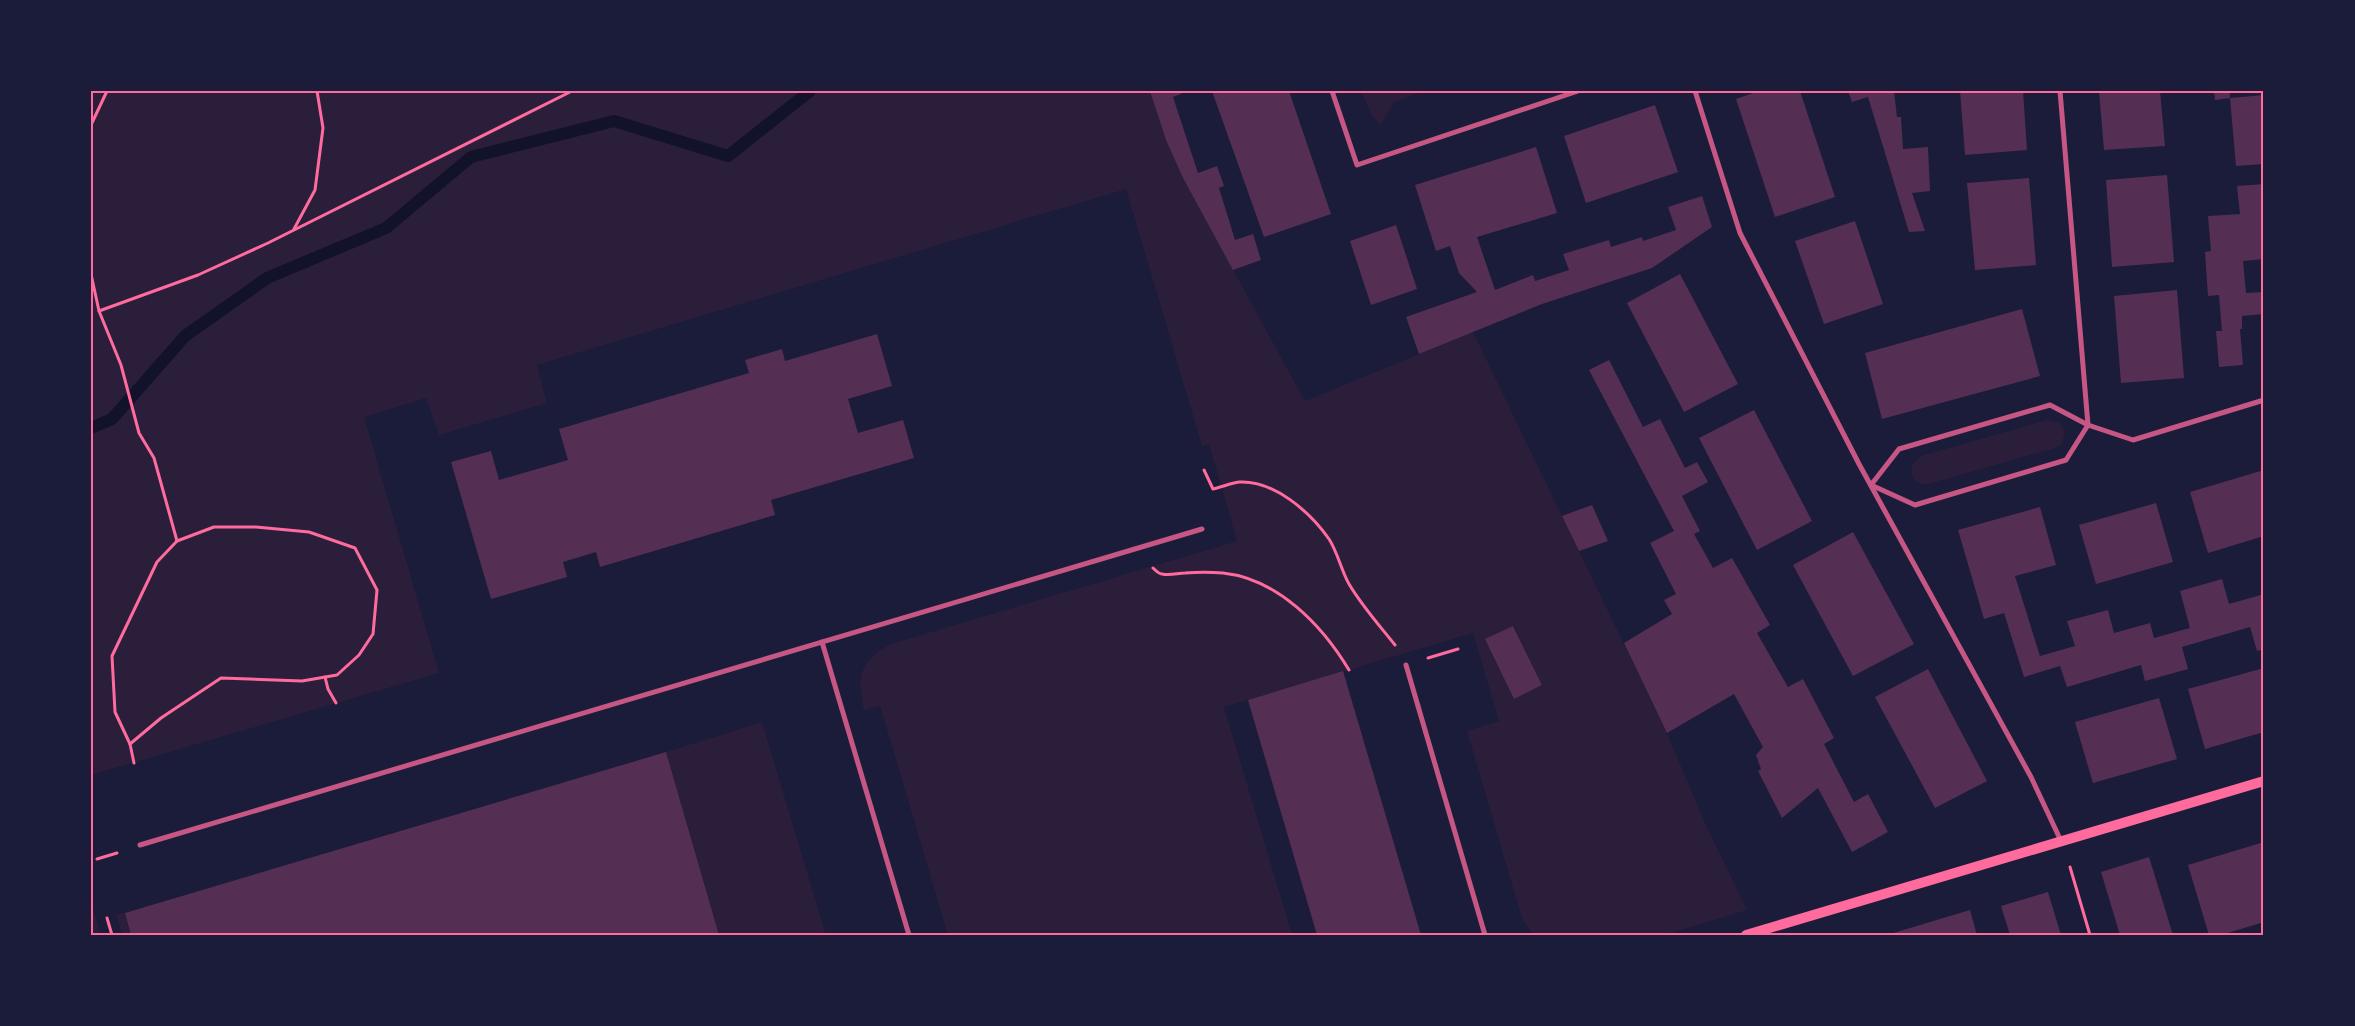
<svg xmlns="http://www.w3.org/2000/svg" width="2355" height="1026" viewBox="0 0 2355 1026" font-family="Barlow,sans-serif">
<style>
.green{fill:#2a1e3b;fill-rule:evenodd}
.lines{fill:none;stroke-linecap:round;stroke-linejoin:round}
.stream{stroke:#12122b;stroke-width:12}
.building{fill:#542f53}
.path{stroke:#ff6b9d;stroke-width:3}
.minor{stroke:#c65784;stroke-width:5}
.secondary{stroke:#ff6b9d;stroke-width:10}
.neatline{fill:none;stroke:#ff6b9d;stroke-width:2}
</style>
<rect width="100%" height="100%" fill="#1b1b3a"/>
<g class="green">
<path d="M91 91H1150L1166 140 1183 178 1305 401 1473 332 1667 733 1706 825 1747 910 1664 935H1533L1524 922 1521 915 1467 731 1499 721 1473 633 1224 707 1292 935H948L880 706 864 710C856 678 860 660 891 644L1237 541 1209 444 1202 446 1126 189 537 365 547 403 439 435 426 398 364 417 439 673 91 775ZM1514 626 1542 685 1514 699 1486 639Z"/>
<path d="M1361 91H1424L1394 102 1381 125 1372 116Z"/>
<path d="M2047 420 2060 423 2065 431 2062 444 2055 448 1925 485C1914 483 1910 475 1912 465L1921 456Z"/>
<path d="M762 722 826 935H719L666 752Z"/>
<path d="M91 902 101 935H91Z"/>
<path d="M125 913 131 935H122L116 914Z"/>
</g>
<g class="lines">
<path class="stream" d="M91 428 112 419 185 336 267 278 386 228 471 157 614 121 728 156 810 91"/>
</g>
<g class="building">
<path d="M1150 91H1188L1173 97 1198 173 1217 166 1224 186 1219 188 1235 240 1253 234 1261 260 1233 270 1183 178 1166 140Z"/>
<path d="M1212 91H1289L1331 214 1264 237Z"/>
<path d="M1759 91H1800L1835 197 1775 217 1736 99Z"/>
<path d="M1848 91H1894L1897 117H1901L1903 149 1928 147 1930 191 1912 193 1925 231 1909 232 1868 97 1852 102Z"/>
<path d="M1960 91H2023L2027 150 1965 155Z"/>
<path d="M2099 91H2160L2165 146 2104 150Z"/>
<path d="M2214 91H2230V98L2215 100Z"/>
<path d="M2264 95V164L2236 166 2230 98Z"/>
<path d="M1655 105 1678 172 1586 203 1564 136Z"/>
<path d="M1536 147 1557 213 1477 237 1495 290 1533 275 1535 281 1569 270 1563 254 1609 240 1611 247 1642 237 1643 241 1676 230 1668 207 1702 196 1712 227 1652 268 1542 304 1419 354 1406 317 1477 292 1459 273 1450 246 1436 251 1415 185Z"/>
<path d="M2167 175 2174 262 2112 267 2106 180Z"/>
<path d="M2029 178 2036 265 1975 270 1967 183Z"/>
<path d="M2264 184V259L2243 261 2246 293 2264 292V314L2242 316V329H2240L2243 365 2219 367 2216 331H2222L2219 295 2208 296 2205 252 2211 251 2208 216 2240 214 2237 186Z"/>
<path d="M1855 221 1883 304 1824 324 1795 241Z"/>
<path d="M1396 225 1417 289 1371 305 1350 241Z"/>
<path d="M1680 274 1738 384 1684 412 1627 303Z"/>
<path d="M2177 290 2184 378 2121 383 2114 296Z"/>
<path d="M2022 309 2040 376 1882 419 1865 353Z"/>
<path d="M877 334 892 386 848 399 858 433 903 420 914 458 771 500 775 515 600 567 596 552 563 562 567 577 491 599 451 462 491 451 499 480 568 460 559 429 749 373 745 360 782 349 785 361Z"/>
<path d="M1609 360 1643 427 1660 419 1685 468 1697 462 1708 482 1682 496 1700 531 1694 534 1713 568 1732 558 1770 625 1757 633 1777 668 1788 687 1803 679 1834 738 1824 744 1854 802 1868 794 1888 832 1852 852 1818 788 1782 818 1758 771 1761 769 1756 755 1763 747 1734 694 1667 733 1624 643 1672 614 1664 600 1676 594 1650 543 1674 531 1589 370Z"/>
<path d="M1754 410 1812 521 1757 550 1699 438Z"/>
<path d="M2264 470V536L2208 553 2190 492Z"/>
<path d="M2156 503 2173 562 2096 584 2079 525Z"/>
<path d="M1592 505 1608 541 1579 551 1562 516Z"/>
<path d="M2040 507 2056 565 2015 576 2040 656 2075 646 2067 621 2108 610 2114 633 2150 623 2154 638 2190 628 2180 591 2222 579 2229 604 2264 594V649L2257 651 2250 627 2182 647 2188 669 2145 681 2141 665 2067 687 2060 666 2024 677 2004 613 1984 619 1958 530Z"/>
<path d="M1853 532 1914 644 1853 676 1793 565Z"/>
<path d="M1513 626 1542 685 1514 699 1485 639Z"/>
<path d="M2264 668V732L2205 749 2188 689Z"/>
<path d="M1928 669 1987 781 1935 808 1875 697Z"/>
<path d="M1343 671 1421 935H1317L1248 700Z"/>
<path d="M2159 698 2177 759 2093 783 2075 722Z"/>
<path d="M666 752 719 935H131L125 913Z"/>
<path d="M2264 842V922L2221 935H2209L2188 865Z"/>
<path d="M2149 857 2173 935H2120L2101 872Z"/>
<path d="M2048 892 2061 935H2010L2001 906Z"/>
<path d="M1970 910 1977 935H1890V934Z"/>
</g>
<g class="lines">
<g class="path">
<path d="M91 125 107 91"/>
<path d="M294 229 315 190 323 128 317 91"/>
<path d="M91 274 99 311 121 365 139 433 154 458 177 541 157 562 112 656 115 712 130 744 134 763"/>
<path d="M99 311 198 275 268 243 572 91"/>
<path d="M1204 470 1213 489C1222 487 1231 483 1239 482 1274 480 1310 512 1329 539 1338 553 1341 570 1349 584 1362 606 1379 625 1395 645"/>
<path d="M1153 568C1156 571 1159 574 1162 574 1170 576 1178 573 1185 573 1198 572 1211 572 1223 573 1278 579 1322 625 1349 670"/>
<path d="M1428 658 1458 649"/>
<path d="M325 677 328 689 336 703"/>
<path d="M130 744 161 718 221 678 302 681 337 675 359 655 373 634 377 590 355 548 309 532 256 527H214L177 541"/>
<path d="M97 859 117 853"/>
<path d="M2070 867 2090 935"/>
<path d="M107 918 112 935"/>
</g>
<g class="minor">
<path d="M1332 91 1357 165 1578 91"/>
<path d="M1695 91 1740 233 1859 464 2031 777 2061 841"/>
<path d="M2060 91 2088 425"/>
<path d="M2088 425 2066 460 1915 505 1871 485 1899 449 2050 405 2088 425 2133 440 2264 400"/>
<path d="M822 642 909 935"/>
<path d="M1406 665 1485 935"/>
<path d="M140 845 1202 529"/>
</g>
<path class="secondary" d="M1746 935 2264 781"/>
</g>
<rect width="2355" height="1026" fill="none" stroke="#1b1b3a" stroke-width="185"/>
<rect x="92" y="92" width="2170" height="842" class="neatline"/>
</svg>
